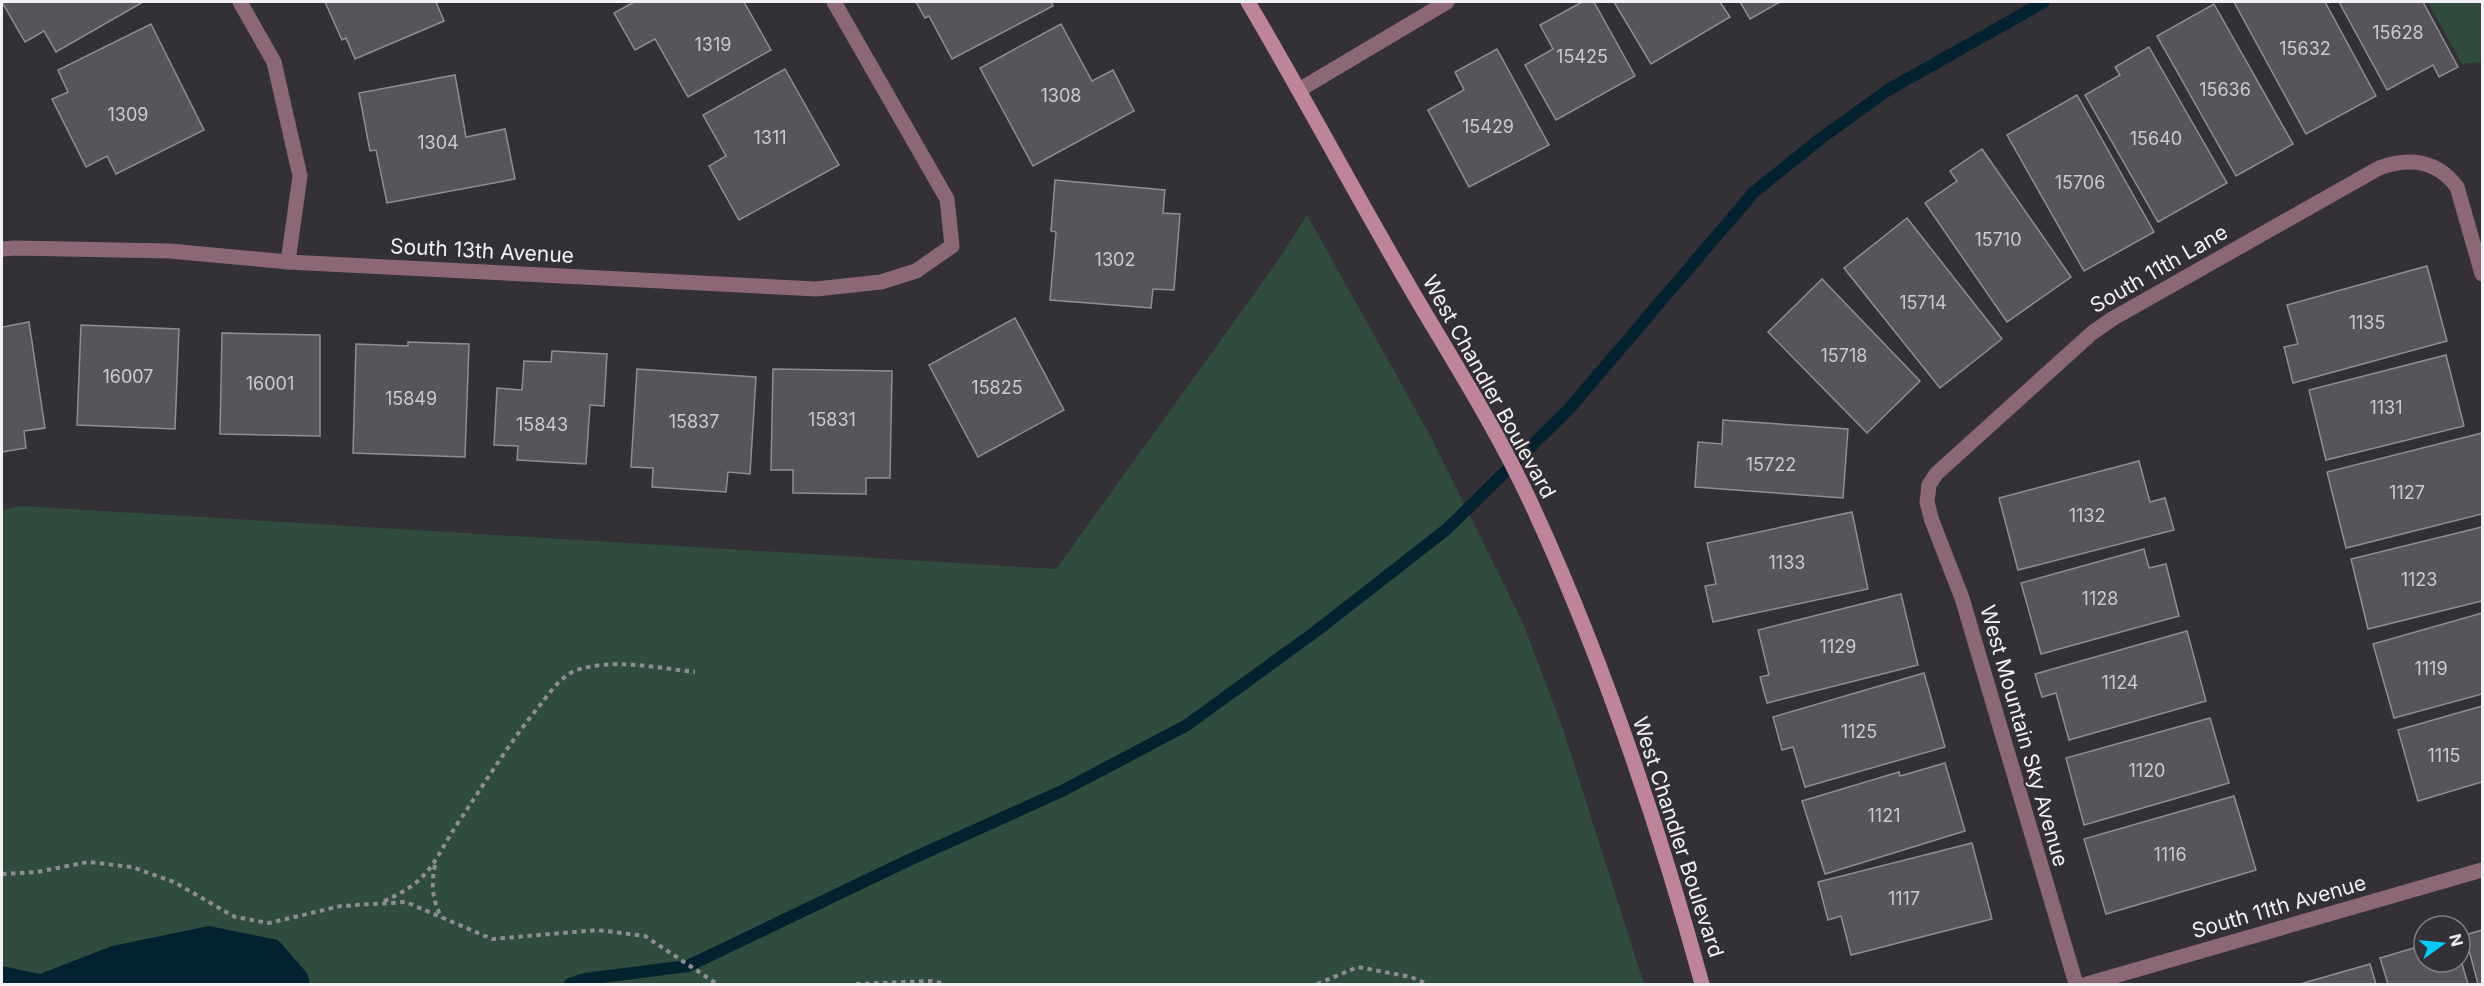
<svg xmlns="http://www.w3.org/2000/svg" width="2484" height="986" viewBox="0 0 2484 986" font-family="Inter,sans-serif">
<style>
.green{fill:#304c3e}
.water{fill:#02222f}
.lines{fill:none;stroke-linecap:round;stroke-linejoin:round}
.stream{stroke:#02222f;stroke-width:12}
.building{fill:#57545a;stroke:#908d94;stroke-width:1.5}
.path{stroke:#908d92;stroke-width:4;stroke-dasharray:4.5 4.5;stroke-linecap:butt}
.street{stroke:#8c6775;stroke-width:15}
.secondary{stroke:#be849a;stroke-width:15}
.labels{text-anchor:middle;stroke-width:4.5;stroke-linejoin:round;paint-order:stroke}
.number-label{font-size:18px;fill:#cccace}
.street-label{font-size:21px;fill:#f3f1f5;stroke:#333036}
</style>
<rect width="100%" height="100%" fill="#333036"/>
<g class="green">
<path d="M2428 2H2482V62L2462 64Z"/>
<path d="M1307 215 1432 439 1523 623 1563 729 1644 984H2V510L21 506 1056 569 1277 262Z"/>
</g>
<path class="water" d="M209 926 278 940 307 973 310 984H2V966L40 974 112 946Z"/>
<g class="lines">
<path class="stream" d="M570 984 585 979 688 966 909 860 1062 791 1187 725 1315 632 1447 529 1568 410 1754 192 1820 139 1888 90 2044 2"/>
</g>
<g class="building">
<path d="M2 2H143L56 52 44 31 25 42Z"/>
<path d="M325 2H436L444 21 355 59 346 38 342 40Z"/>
<path d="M634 2H744L771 50 688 97 655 39 635 50 614 13Z"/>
<path d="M916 2H1051L1053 6 952 59 929 16 925 18Z"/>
<path d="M1582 2H1594L1635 76 1556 120 1525 65 1553 49 1540 25Z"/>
<path d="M1614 2H1720L1730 17 1651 64Z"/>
<path d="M1740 2H1780L1750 19Z"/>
<path d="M2234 2H2325L2376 96 2306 134Z"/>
<path d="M2339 2H2423L2458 67 2439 77 2433 65 2387 90Z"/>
<path d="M2214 4 2293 144 2236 176 2157 36Z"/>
<path d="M151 24 204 130 116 174 107 156 86 167 52 99 68 92 58 70Z"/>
<path d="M1061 24 1092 81 1113 70 1134 111 1033 166 980 68Z"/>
<path d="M2149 47 2227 183 2158 222 2085 95 2120 75 2115 67Z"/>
<path d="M1497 49 1549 145 1469 187 1428 110 1464 90 1455 72Z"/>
<path d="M785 69 839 165 739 220 709 166 726 156 703 115Z"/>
<path d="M455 75 466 137 505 129 515 179 387 203 376 150 370 151 359 93Z"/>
<path d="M2077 95 2154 232 2084 271 2007 135Z"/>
<path d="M1982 149 2071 277 2007 322 1925 203 1957 181 1950 171Z"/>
<path d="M1055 180 1165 190 1163 213 1180 214 1174 290 1153 289 1151 308 1050 300 1056 232 1051 231Z"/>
<path d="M1907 218 2002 339 1940 388 1844 268Z"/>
<path d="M2427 266 2447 341 2293 383 2284 347 2298 344 2287 305Z"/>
<path d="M1822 279 1920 381 1867 433 1768 332Z"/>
<path d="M1015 318 1064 410 978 457 929 365Z"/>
<path d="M29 322 45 428 24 431 26 448 2 452V327Z"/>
<path d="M81 325 179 329 175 429 77 425Z"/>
<path d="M222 333 320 335V436L220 434Z"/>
<path d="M408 342 469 344 465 457 353 453 356 344 408 346Z"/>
<path d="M552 351 607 354 604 406 590 405 586 464 517 460 518 446 494 445 497 388 522 390 524 361 551 362Z"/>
<path d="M2446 355 2464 426 2326 460 2309 390Z"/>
<path d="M637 369 756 377 750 474 728 472 726 492 652 487 653 468 631 467Z"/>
<path d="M773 369 892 371 890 478H866V494L793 493V470H771Z"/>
<path d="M1723 420 1848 429 1843 498 1695 487 1698 442 1722 444Z"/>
<path d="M2482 433V514L2346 548 2327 472Z"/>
<path d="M2139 461 2150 502 2165 498 2174 530 2018 570 1999 498Z"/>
<path d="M1852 512 1868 589 1713 622 1705 586 1716 584 1707 543Z"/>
<path d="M2482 527V601L2368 629 2351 559Z"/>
<path d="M2144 549 2149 568 2166 564 2179 616 2041 654 2021 583Z"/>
<path d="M1901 594 1918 665 1767 703 1760 677 1769 675 1758 630Z"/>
<path d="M2482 613V694L2394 718 2373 644Z"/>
<path d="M2187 631 2206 701 2069 740 2056 693 2042 697 2035 674Z"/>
<path d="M1924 673 1945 747 1805 787 1793 747 1782 750 1773 717Z"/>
<path d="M2482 706V782L2418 801 2398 730Z"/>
<path d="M2210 718 2229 783 2084 825 2066 758Z"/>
<path d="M1945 763 1965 831 1825 874 1802 801 1899 772 1900 776Z"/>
<path d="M2234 796 2256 870 2106 914 2084 839Z"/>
<path d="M1972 843 1992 919 1851 955 1841 916 1828 920 1818 882Z"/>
<path d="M2482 930V984H2478L2465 935Z"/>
<path d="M2424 945V962H2460V957L2468 984H2388L2380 958Z"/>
<path d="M2370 964 2376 984H2300Z"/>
</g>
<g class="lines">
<g class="path">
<path d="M435 865C431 885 432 900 442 918"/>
<path d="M2 874 37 872 88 862 132 867 174 882 235 917 269 923 341 906 406 902 492 939 598 930 645 936 717 984"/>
<path d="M384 901C434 879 432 861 460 820 486 781 511 740 541 704 550 692 562 675 577 670 615 658 657 668 695 672"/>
<path d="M856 984 931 981 946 984"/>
<path d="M1317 984 1358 967 1411 977 1427 984"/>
</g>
<g class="street">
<path d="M240 2 274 62 300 176 288 262"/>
<path d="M1299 90 1447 2"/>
<path d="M2 249 14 248 170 251 288 262 816 289 881 282 916 271 952 246 947 199 834 2"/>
<path d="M2076 984 1962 598 1932 521 1927 502 1929 485 1936 474 2092 333 2112 319 2379 168C2409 157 2437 160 2457 187L2482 274"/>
<path d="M2087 984 2482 870"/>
</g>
<path class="secondary" d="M1248 2C1304 97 1356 195 1412 291 1453 361 1496 428 1530 501 1602 656 1657 820 1702 984"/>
</g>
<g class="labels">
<g class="number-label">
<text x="2398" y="39">15628</text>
<text x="713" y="51">1319</text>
<text x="2305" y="55">15632</text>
<text x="1582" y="63">15425</text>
<text x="2225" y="96">15636</text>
<text x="1061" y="102">1308</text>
<text x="128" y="121">1309</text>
<text x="1488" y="133">15429</text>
<text x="770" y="144">1311</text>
<text x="2156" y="145">15640</text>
<text x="438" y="149">1304</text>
<text x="2080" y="189">15706</text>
<text x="1998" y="246">15710</text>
<text x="1115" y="266">1302</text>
<text x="1923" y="309">15714</text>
<text x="2367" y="329">1135</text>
<text x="1844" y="362">15718</text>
<text x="128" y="383">16007</text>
<text x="270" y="390">16001</text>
<text x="997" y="394">15825</text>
<text x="411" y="405">15849</text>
<text x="2386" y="414">1131</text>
<text x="832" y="426">15831</text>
<text x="694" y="428">15837</text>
<text x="542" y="431">15843</text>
<text x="1771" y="471">15722</text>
<text x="2407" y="499">1127</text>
<text x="2087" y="522">1132</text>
<text x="1787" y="569">1133</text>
<text x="2419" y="586">1123</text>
<text x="2100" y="605">1128</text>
<text x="1838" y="653">1129</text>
<text x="2431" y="675">1119</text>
<text x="2120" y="689">1124</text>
<text x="1859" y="738">1125</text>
<text x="2444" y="762">1115</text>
<text x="2147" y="777">1120</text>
<text x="1884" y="822">1121</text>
<text x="2170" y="861">1116</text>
<text x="1904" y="905">1117</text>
</g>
<g class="street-label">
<text transform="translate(482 251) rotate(3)" y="7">South 13th Avenue</text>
<text transform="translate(2159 269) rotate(-30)" y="7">South 11th Lane</text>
<text transform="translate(1489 387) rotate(61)" y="7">West Chandler Boulevard</text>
<text transform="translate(2024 736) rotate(74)" y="7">West Mountain Sky Avenue</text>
<text transform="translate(1678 837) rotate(72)" y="7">West Chandler Boulevard</text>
<text transform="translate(2279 907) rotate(-16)" y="7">South 11th Avenue</text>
</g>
</g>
<rect width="2484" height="986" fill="none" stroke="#f3f1f5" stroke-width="6"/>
<g transform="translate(2442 944) rotate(75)"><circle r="28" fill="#333036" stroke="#807d82" stroke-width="1.5"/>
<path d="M0-4.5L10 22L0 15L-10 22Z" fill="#00cbf9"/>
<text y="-9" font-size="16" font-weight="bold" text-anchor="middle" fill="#f3f1f5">N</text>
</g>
</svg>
